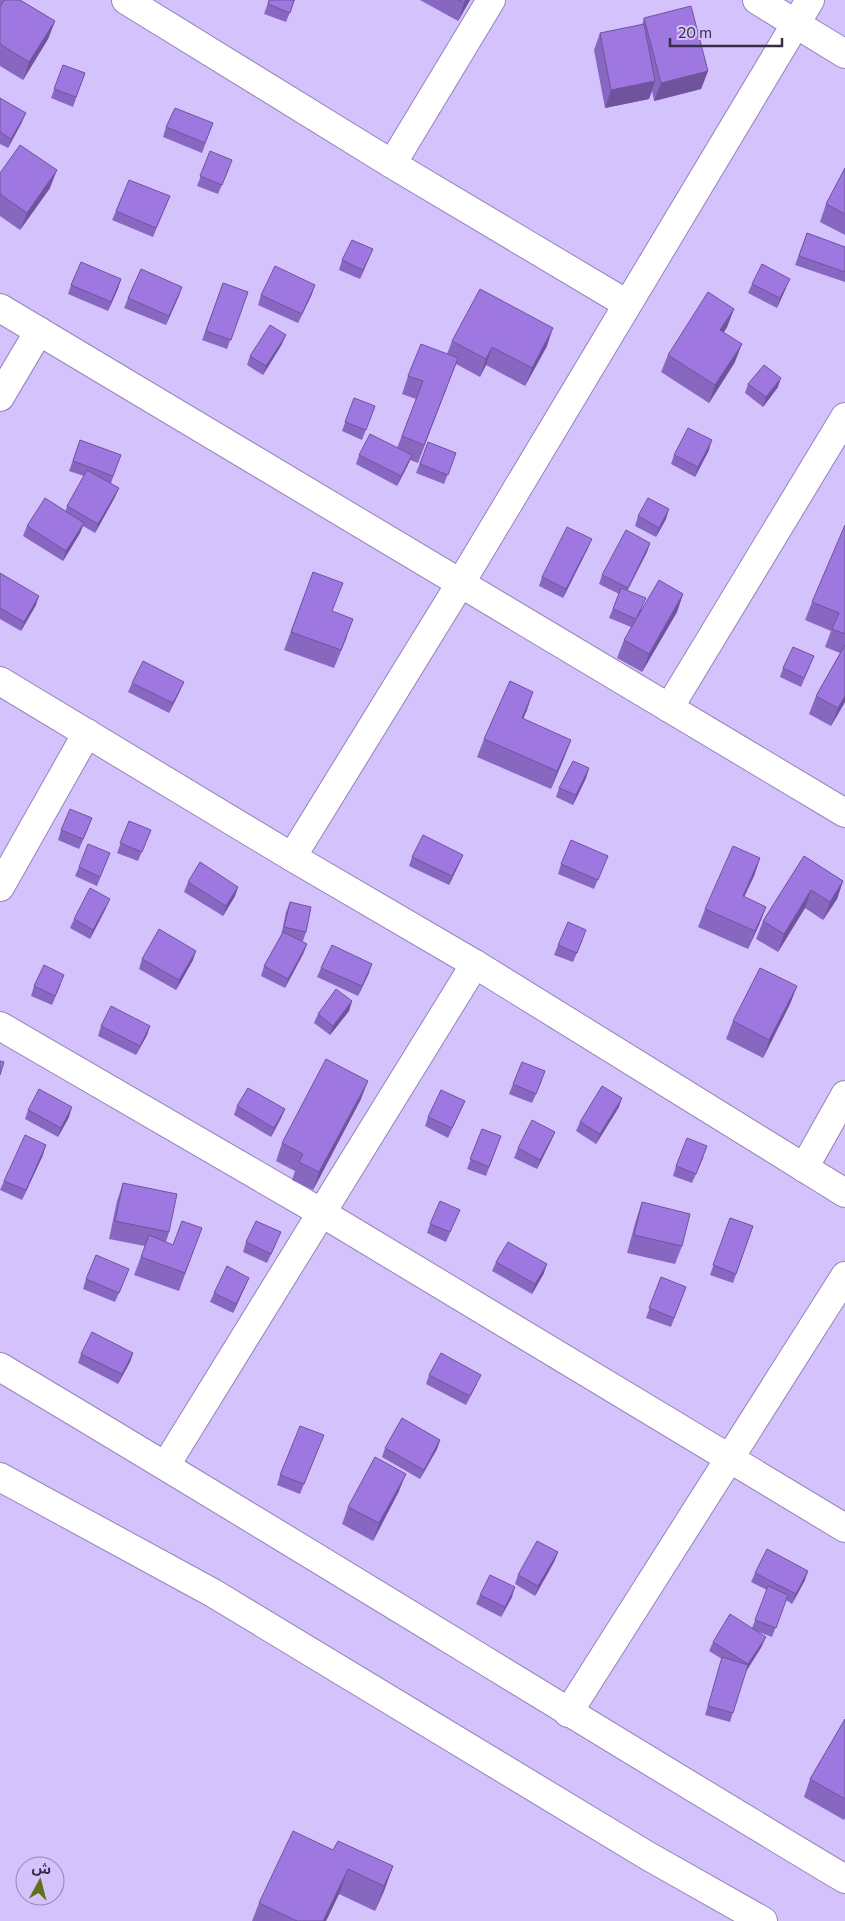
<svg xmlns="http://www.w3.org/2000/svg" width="845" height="1921" viewBox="0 0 845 1921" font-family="Commissioner,'Noto Sans Arabic',sans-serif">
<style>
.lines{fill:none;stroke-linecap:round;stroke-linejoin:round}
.street-casing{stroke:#9583ba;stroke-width:30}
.street{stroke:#fff;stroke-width:28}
.wall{fill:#8867c1}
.shaded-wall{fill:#6f549d}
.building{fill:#9e78e0;stroke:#6f549d}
</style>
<rect width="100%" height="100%" fill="#d4c2fd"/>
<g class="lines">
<g class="street-casing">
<g id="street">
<path d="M126 0 392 164 627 304"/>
<path d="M757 0 845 54"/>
<path d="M392 164 491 0"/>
<path d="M0 308 845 813"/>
<path d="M0 397 39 331"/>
<path d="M0 681 292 857 475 964 845 1193"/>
<path d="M669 708 845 417"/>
<path d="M292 857 460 584 810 0"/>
<path d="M0 887 87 733"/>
<path d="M0 1026 322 1213 845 1528"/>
<path d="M804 1168 845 1095"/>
<path d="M0 1367C283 1535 563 1710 845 1879"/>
<path d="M166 1465 475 964"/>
<path d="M0 1477 213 1593 648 1856 763 1921"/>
<path d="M568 1713 845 1276"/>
</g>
</g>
<use href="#street" class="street"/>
</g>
<g class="wall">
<path d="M0 0H20L55 21 48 39 23 80 0 66Z"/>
<path d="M269 0H295L286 22 264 14Z"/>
<path d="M420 0H470L458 21Z"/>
<path d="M644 18 708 71 701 89 654 101 652 91 649 99 605 108 594 50 600 33 642 25Z"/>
<path d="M63 65 85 73 73 107 51 98Z"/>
<path d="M0 98 22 122 8 148 0 144Z"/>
<path d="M213 123 202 153 163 137 166 127Z"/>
<path d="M210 151 229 169 218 194 197 186Z"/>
<path d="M845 168V235L820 222 826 204Z"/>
<path d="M0 173 50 188 20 230 0 216Z"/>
<path d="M170 196 153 237 112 220 116 211Z"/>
<path d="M807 233 845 247V282L795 265Z"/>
<path d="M369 258 360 279 339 270 342 260Z"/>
<path d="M121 279 108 311 68 294 71 285Z"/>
<path d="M223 283 248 292 227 349 202 340Z"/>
<path d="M752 284 786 288 777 308 748 293Z"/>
<path d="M182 287 166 325 124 308 128 298Z"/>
<path d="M312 294 298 323 258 305 261 295Z"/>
<path d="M734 309 727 327 724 332 735 362 709 403 661 372 668 355Z"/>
<path d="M452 341 547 346 525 386 486 365 480 377 456 364 418 463 410 460 397 486 356 464 359 455 397 448 416 399 402 394 408 376 447 354Z"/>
<path d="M282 344 263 375 247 365 250 356Z"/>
<path d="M748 384 778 387 763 407 745 393Z"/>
<path d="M354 398 375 406 362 440 342 431Z"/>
<path d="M80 440 121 455 111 483 115 497 95 533 83 526 80 533 63 561 23 536 27 526 65 512 67 506 84 476 69 471Z"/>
<path d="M428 442 456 453 444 484 416 473Z"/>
<path d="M709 450 695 477 671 464 674 455Z"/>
<path d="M638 516 666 519 656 537 635 526Z"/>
<path d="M845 525V702L831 726 809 714 816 696 840 653 825 647 831 631 805 620 812 602Z"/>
<path d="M650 543 647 552 627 591 641 610 683 594 677 612 642 672 617 658 624 640 631 627 609 618 619 594 599 584 602 575Z"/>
<path d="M588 548 563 598 539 586 542 577Z"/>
<path d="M313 572 347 637 334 668 284 650Z"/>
<path d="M0 573 36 605 21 631 0 619Z"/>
<path d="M810 666 801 687 780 677 783 668Z"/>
<path d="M132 683 180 691 169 713 128 692Z"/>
<path d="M527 710 523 719 571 740 564 758 551 789 477 757 484 739Z"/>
<path d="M589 768 586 778 573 805 556 797 559 788Z"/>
<path d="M129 821 151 830 138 861 117 853Z"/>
<path d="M89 827 79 849 58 840 61 830Z"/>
<path d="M110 853 97 886 75 876 79 867Z"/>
<path d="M463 855 459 864 449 885 409 866 412 857Z"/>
<path d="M608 856 594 889 558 874 561 864Z"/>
<path d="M804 856 843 881 837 899 823 920 805 908 778 952 756 939 763 921Z"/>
<path d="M760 858 754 876 744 897 766 907 759 925 748 949 698 927 705 909Z"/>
<path d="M188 882 238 887 235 896 223 916 184 892Z"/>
<path d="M290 902 306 932 303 941 299 940 307 944 303 954 285 988 261 976 264 966 281 936 286 912Z"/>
<path d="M106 908 90 939 70 928 74 919Z"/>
<path d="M583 939 573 962 554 955 558 945Z"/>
<path d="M142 959 193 960 176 990 139 969Z"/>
<path d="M321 968 369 973 358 996 317 977Z"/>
<path d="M61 984 52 1005 31 996 34 986Z"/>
<path d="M797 986 790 1004 763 1058 726 1039 733 1021Z"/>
<path d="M352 1001 349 1011 330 1035 314 1023 318 1014Z"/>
<path d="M101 1026H150L147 1035 136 1055 98 1036Z"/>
<path d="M542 1081 532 1103 509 1094 513 1084Z"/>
<path d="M361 1099 313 1190 292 1180 295 1171 276 1161 282 1143Z"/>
<path d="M465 1101 461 1110 448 1138 425 1126 428 1117Z"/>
<path d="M237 1106 285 1109 281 1118 271 1137 234 1115Z"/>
<path d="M619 1107 596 1144 576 1131 580 1122Z"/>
<path d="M28 1110 69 1117 58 1137 25 1119Z"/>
<path d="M482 1129 501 1136 486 1176 467 1169Z"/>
<path d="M555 1132 551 1141 537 1169 514 1158 518 1148Z"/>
<path d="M43 1155 22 1200 0 1190 4 1181Z"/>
<path d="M704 1156 692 1183 673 1176 676 1166Z"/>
<path d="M123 1183 169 1232 166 1242 173 1245 202 1228 179 1291 134 1275 145 1246 109 1239 117 1201Z"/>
<path d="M642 1202 682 1246 675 1264 627 1253 636 1220Z"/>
<path d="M730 1218 753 1226 733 1283 710 1275Z"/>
<path d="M456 1219 446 1242 427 1233 430 1224Z"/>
<path d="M246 1242H277L267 1263 243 1252Z"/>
<path d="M496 1262 544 1273 532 1294 492 1271Z"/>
<path d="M661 1277 686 1287 671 1327 646 1318Z"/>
<path d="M86 1279H125L115 1302 83 1289Z"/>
<path d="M245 1287 233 1313 210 1302 214 1293Z"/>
<path d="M133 1353 130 1362 118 1384 78 1363 81 1354Z"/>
<path d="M429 1375 477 1384 466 1405 426 1384Z"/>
<path d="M440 1440 437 1449 420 1479 382 1457 385 1448Z"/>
<path d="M320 1444 300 1494 277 1485 280 1475Z"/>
<path d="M399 1491 373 1541 342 1524 348 1507Z"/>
<path d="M558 1552 554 1562 535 1596 515 1584 518 1575Z"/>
<path d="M755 1573 805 1580 792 1604 786 1600 772 1637 756 1631 762 1646 745 1673 730 1722 705 1715 722 1659 709 1651 713 1642 752 1628 767 1590 751 1582Z"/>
<path d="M480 1595 512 1597 501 1617 476 1604Z"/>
<path d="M845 1719V1818L844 1820 804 1797 810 1779Z"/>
<path d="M333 1850 393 1866 384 1891 375 1911 339 1894 326 1921H252L259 1903Z"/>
</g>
<g class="shaded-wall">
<path d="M466 0H470L458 21 464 3Z"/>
<path d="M55 21 48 39 23 80 29 62Z"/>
<path d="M708 71 701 89 654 101 661 83Z"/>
<path d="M655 81 649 99 605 108 611 90Z"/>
<path d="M26 113 22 122 8 148 11 139Z"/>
<path d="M57 170 50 188 20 230 27 213Z"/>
<path d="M373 249 369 258 360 279 363 270Z"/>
<path d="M121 279 118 289 108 311 111 302Z"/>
<path d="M790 279 786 288 777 308 780 298Z"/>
<path d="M315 285 312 294 298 323 302 314Z"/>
<path d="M182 287 179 296 166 325 169 316Z"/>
<path d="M734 309 727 327 714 348 720 330Z"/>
<path d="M553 328 547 346 525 386 532 368Z"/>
<path d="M286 335 282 344 263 375 266 366Z"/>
<path d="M742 344 735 362 709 403 715 385Z"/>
<path d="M492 347 486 365 480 377 486 359Z"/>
<path d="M781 378 778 387 763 407 766 397Z"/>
<path d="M712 440 709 450 695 477 698 467Z"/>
<path d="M412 455 408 465 397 486 401 476Z"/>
<path d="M119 488 115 497 95 533 98 524Z"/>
<path d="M669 509 666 519 656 537 659 528Z"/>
<path d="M84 523 80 533 63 561 66 551Z"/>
<path d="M592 539 588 548 563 598 566 589Z"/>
<path d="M650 543 647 552 624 597 628 588Z"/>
<path d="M683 594 677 612 642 672 649 654Z"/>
<path d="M39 596 36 605 21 631 24 622Z"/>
<path d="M184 682 180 691 169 713 173 703Z"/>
<path d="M533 692 527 710 515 736 522 718Z"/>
<path d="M845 696V702L831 726 838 708Z"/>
<path d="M571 740 564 758 551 789 557 771Z"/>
<path d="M589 768 586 778 573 805 576 795Z"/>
<path d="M463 855 459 864 449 885 452 876Z"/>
<path d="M760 858 754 876 736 914 743 896Z"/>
<path d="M843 881 837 899 823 920 830 902Z"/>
<path d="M238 887 235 896 223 916 226 906Z"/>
<path d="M811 890 805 908 778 952 784 934Z"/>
<path d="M110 899 106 908 90 939 93 930Z"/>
<path d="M766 907 759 925 748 949 755 931Z"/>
<path d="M307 944 303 954 285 988 288 979Z"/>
<path d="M196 951 193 960 176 990 179 980Z"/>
<path d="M372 964 369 973 358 996 362 986Z"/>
<path d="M797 986 790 1004 763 1058 769 1040Z"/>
<path d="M352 1001 349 1011 330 1035 333 1026Z"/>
<path d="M150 1026 147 1035 136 1055 140 1046Z"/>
<path d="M368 1081 361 1099 313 1190 319 1172Z"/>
<path d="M622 1098 619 1107 596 1144 600 1134Z"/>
<path d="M72 1107 69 1117 58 1137 61 1128Z"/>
<path d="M285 1109 281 1118 271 1137 274 1128Z"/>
<path d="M555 1132 551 1141 537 1169 540 1160Z"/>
<path d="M46 1145 43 1155 22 1200 26 1190Z"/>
<path d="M547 1264 544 1273 532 1294 535 1284Z"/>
<path d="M249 1278 245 1287 233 1313 236 1304Z"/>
<path d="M133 1353 130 1362 118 1384 122 1374Z"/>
<path d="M440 1440 437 1449 420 1479 424 1470Z"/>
<path d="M406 1474 399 1491 373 1541 379 1523Z"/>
<path d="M558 1552 554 1562 535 1596 538 1586Z"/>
<path d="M808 1571 805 1580 792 1604 796 1594Z"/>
<path d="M515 1587 512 1597 501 1617 505 1607Z"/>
<path d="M766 1637 762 1646 745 1673 748 1664Z"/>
<path d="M393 1866 384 1891 375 1911 384 1886Z"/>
<path d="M348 1869 339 1894 326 1921H323Z"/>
</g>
<g class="building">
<path d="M4 0H20L55 21 29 62 0 44V7Z"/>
<path d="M269 0H294L290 13 268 4Z"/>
<path d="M458 0H466L464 3Z"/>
<path d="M691 6 708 71 661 83 644 18Z"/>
<path d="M644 24 655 81 611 90 600 33Z"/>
<path d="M63 65 85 73 76 97 54 89Z"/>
<path d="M0 98 26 113 11 139 0 132Z"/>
<path d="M175 108 213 123 205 143 166 127Z"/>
<path d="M20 145 57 170 27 213 0 194V173Z"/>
<path d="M210 151 232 160 222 185 200 176Z"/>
<path d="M845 168V214L826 204Z"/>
<path d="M129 180 170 196 156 228 116 211Z"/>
<path d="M807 233 845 247V272L799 256Z"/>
<path d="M352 240 373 249 363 270 342 260Z"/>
<path d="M81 262 121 279 111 302 71 285Z"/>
<path d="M762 264 790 279 780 298 752 284Z"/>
<path d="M275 266 315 285 302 314 261 295Z"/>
<path d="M141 269 182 287 169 316 128 298Z"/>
<path d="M223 283 248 292 231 340 206 331Z"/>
<path d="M480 289 553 328 532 368 492 347 486 359 452 341Z"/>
<path d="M708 292 734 309 720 330 742 344 715 385 668 355Z"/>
<path d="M270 325 286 335 266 366 250 356Z"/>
<path d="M421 344 458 358 424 445 402 436 423 381 408 376Z"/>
<path d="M764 365 781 378 766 397 748 384Z"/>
<path d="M354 398 375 406 366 430 345 422Z"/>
<path d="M688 428 712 440 698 467 674 455Z"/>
<path d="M370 434 412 455 401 476 359 455Z"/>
<path d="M80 440 121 455 113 476 73 461Z"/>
<path d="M428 442 456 453 448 475 420 464Z"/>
<path d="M87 470 119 488 98 524 67 506Z"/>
<path d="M45 498 84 523 66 551 27 526Z"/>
<path d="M648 498 669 509 659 528 638 516Z"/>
<path d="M845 525V634L832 629 839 613 812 602Z"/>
<path d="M567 527 592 539 566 589 542 577Z"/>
<path d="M626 530 650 543 628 588 602 575Z"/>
<path d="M313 572 343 583 332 611 353 619 341 650 291 632Z"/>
<path d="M0 573 39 596 24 622 0 608Z"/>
<path d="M659 580 683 594 649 654 624 640Z"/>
<path d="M621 588 646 598 636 619 613 609Z"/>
<path d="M845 645V696L838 708 816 696Z"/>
<path d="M793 647 814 656 804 678 783 668Z"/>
<path d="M143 661 184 682 173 703 132 683Z"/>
<path d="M510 681 533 692 522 718 571 740 557 771 484 739Z"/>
<path d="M573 761 589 768 576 795 559 788Z"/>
<path d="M70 809 92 818 83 839 61 830Z"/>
<path d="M129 821 151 830 142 852 120 843Z"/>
<path d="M423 835 463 855 452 876 412 857Z"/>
<path d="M571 840 608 856 598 880 561 864Z"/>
<path d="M88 844 110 853 100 877 79 867Z"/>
<path d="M733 846 760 858 743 896 766 907 755 931 705 909Z"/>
<path d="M804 856 843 881 830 902 811 890 784 934 763 921Z"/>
<path d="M200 862 238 887 226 906 188 882Z"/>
<path d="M90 888 110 899 93 930 74 919Z"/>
<path d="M290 902 311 907 306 932 284 927Z"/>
<path d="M568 922 586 930 577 953 558 945Z"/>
<path d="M159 929 196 951 179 980 142 959Z"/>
<path d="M283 932 307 944 288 979 264 966Z"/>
<path d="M332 945 372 964 362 986 321 968Z"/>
<path d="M44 965 64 975 55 996 34 986Z"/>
<path d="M760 968 797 986 769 1040 733 1021Z"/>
<path d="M336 989 352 1001 333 1026 318 1014Z"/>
<path d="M111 1006 150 1026 140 1046 101 1026Z"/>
<path d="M326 1059 368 1081 319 1172 299 1162 303 1154 282 1143Z"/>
<path d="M0 1061 4 1062 0 1075Z"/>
<path d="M522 1062 545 1071 536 1094 513 1084Z"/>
<path d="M602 1086 622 1098 600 1134 580 1122Z"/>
<path d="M248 1088 285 1109 274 1128 237 1106Z"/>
<path d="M39 1089 72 1107 61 1128 28 1110Z"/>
<path d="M441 1090 465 1101 452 1128 428 1117Z"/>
<path d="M532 1120 555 1132 540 1160 518 1148Z"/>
<path d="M482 1129 501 1136 489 1167 470 1159Z"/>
<path d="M25 1135 46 1145 26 1190 4 1181Z"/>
<path d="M687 1138 707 1146 696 1174 676 1166Z"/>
<path d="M123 1183 177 1194 169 1232 115 1221Z"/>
<path d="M440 1201 460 1210 450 1232 430 1224Z"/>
<path d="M642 1202 690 1214 682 1246 634 1235Z"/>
<path d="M730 1218 753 1226 736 1274 713 1265Z"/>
<path d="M182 1221 202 1228 185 1273 141 1257 149 1235 173 1245Z"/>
<path d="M256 1221 281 1232 271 1254 246 1242Z"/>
<path d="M508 1242 547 1264 535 1284 496 1262Z"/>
<path d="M96 1255 129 1269 119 1293 86 1279Z"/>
<path d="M227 1266 249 1278 236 1304 214 1293Z"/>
<path d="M661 1277 686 1287 674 1318 649 1308Z"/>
<path d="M92 1332 133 1353 122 1374 81 1354Z"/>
<path d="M441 1353 481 1375 470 1396 429 1375Z"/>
<path d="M402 1418 440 1440 424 1470 385 1448Z"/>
<path d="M300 1426 324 1435 304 1484 280 1475Z"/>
<path d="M375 1457 406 1474 379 1523 348 1507Z"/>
<path d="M537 1541 558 1552 538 1586 518 1575Z"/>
<path d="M767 1549 808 1571 796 1594 755 1573Z"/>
<path d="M490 1575 515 1587 505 1607 480 1595Z"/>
<path d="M768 1586 788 1595 776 1628 755 1620Z"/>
<path d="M730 1614 766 1637 748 1664 713 1642Z"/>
<path d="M722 1657 748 1665 733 1713 708 1706Z"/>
<path d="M845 1719V1799L810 1779Z"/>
<path d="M293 1831 333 1850 338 1841 393 1866 384 1886 348 1869 323 1921H297L259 1903Z"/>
</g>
<g transform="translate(40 1881) rotate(7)"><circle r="24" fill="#d4c2fd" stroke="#9487b3"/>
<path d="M0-4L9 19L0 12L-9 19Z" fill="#62701c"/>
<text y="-8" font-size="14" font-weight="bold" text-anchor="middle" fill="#352e45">ش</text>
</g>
<path d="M670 38v8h112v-8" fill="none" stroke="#352e45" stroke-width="2.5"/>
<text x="678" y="38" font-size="15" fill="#352e45" stroke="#d4c2fd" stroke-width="4" paint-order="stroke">20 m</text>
</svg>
